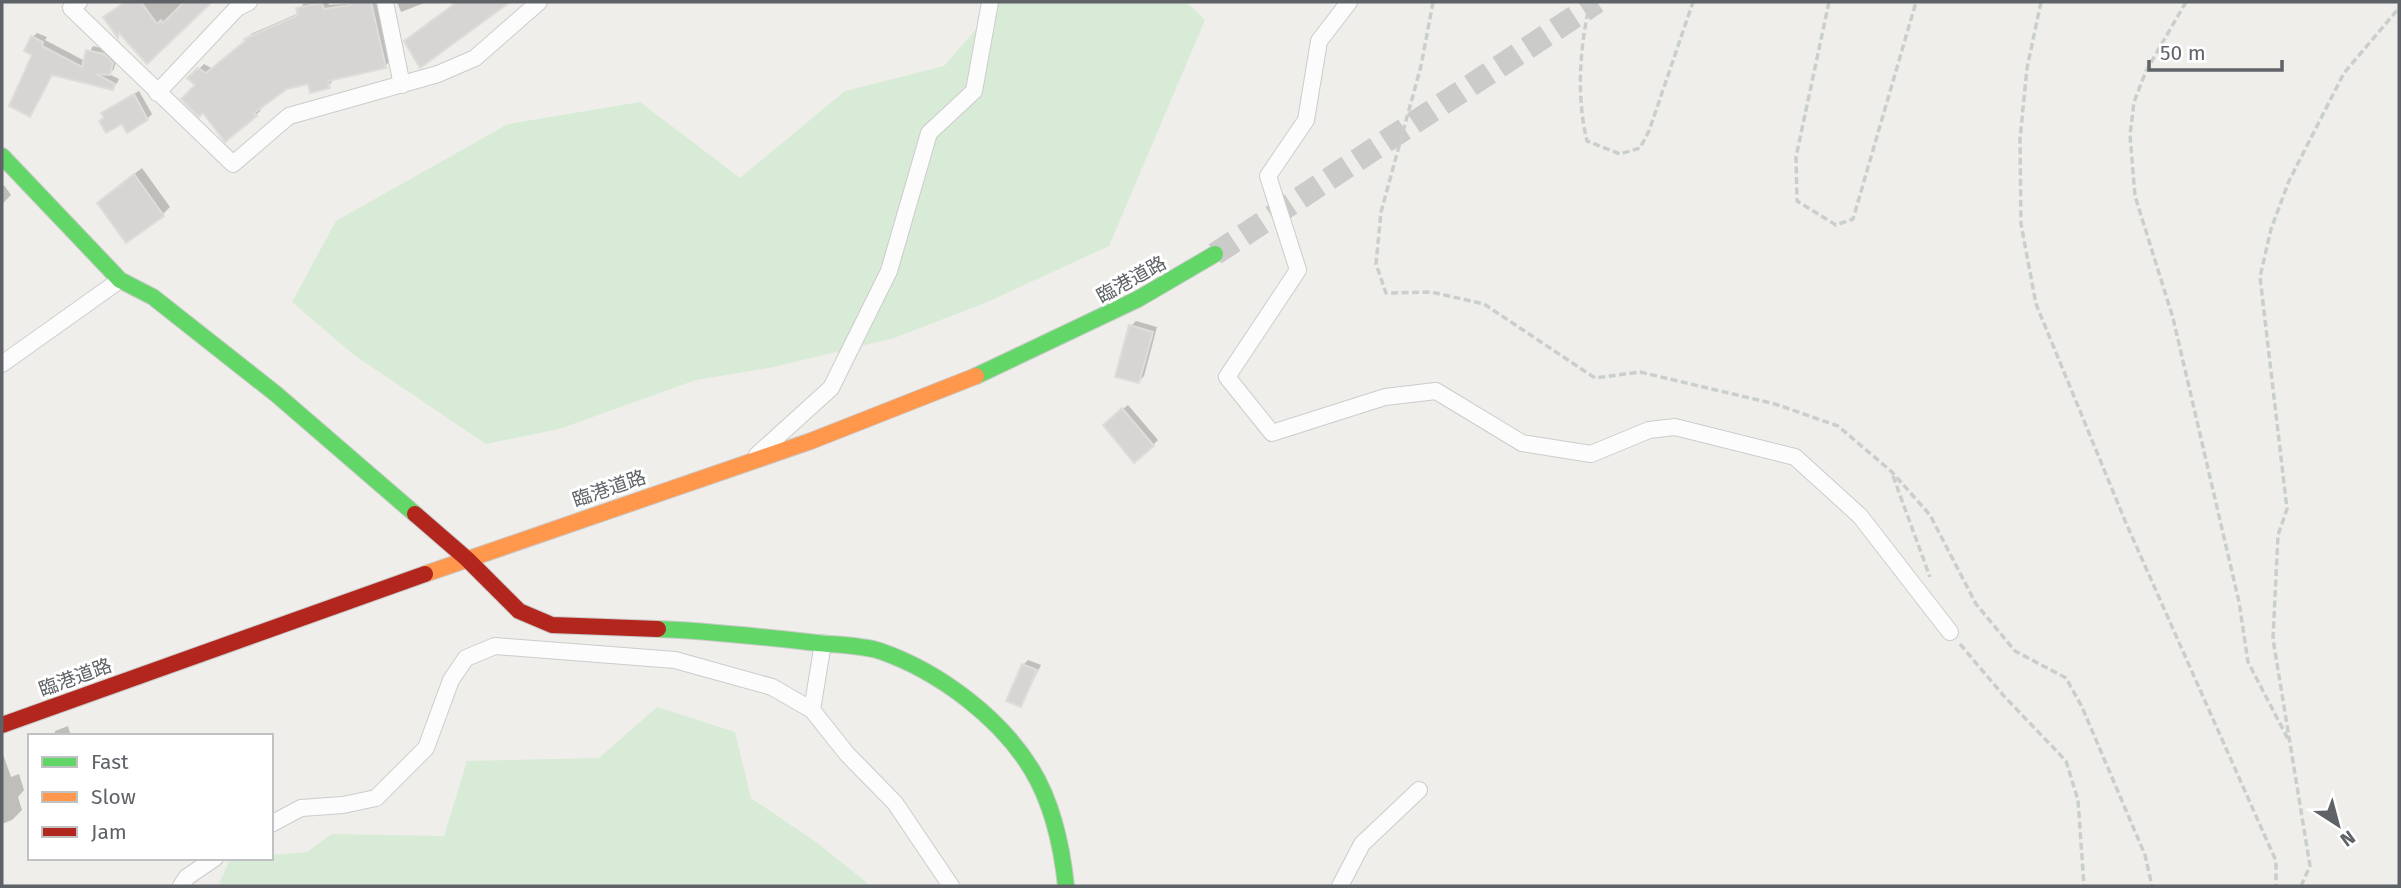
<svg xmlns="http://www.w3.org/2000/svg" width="2401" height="888" viewBox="0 0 2401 888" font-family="'Fira Sans','Noto Sans JP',sans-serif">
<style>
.green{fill:#d8ebd6}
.shadow{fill:#0003}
.building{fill:#d6d5d3;stroke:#deddd9;stroke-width:2}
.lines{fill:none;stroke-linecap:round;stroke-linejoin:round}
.secondary-tunnel{stroke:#cbcbca;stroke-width:23;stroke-dasharray:23 11;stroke-linecap:butt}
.street-casing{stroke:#cbcccc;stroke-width:18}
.fast-casing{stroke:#cacacb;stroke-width:18}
.slow-casing{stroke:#cacacb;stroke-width:18}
.jam-casing{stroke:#cacacb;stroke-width:18}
.path{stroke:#cacfcc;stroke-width:3.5;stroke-dasharray:7 3.5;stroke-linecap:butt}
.street{stroke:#fdfcfc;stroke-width:16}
.fast{stroke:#63d668;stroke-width:16}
.slow{stroke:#ff974d;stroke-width:16}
.jam{stroke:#b3261e;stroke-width:16}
.labels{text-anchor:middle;stroke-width:6;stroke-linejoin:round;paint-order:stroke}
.street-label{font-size:19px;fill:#5f6368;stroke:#fff}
</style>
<rect width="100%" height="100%" fill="#efeeea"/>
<g class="green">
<path d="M1000 2H1187L1205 20 1109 246 985 303 894 338 774 367 696 380 559 429 486 444 354 355 292 302 336 221 508 124 640 102 740 178 845 91 944 66Z"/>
<path d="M657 707 735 732 751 798 816 842 871 886H218L230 859 271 858V855L307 852 332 834 444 836 467 761 599 758Z"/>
</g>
<g class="shadow">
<path d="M125 2H208L147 62 121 33 118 35 111 12Z"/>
<path d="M328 2 329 5 377 2 390 61 385 66 334 78 329 86 309 82 286 88 259 107 261 110 256 115 203 111 197 85 190 78 204 64 213 69 247 41 251 34 299 13 303 4Z"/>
<path d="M397 2H427L401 12Z"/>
<path d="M37 33 47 37 45 40 85 61 93 46 109 50 117 57 114 69 109 74 119 79 117 83 112 88 53 74 30 115 33 37Z"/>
<path d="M139 91 152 114 147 119 127 130 123 122 105 117 103 114 108 109Z"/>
<path d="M142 168 170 207 163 214 107 195Z"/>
<path d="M4 185 11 195 2 204V187Z"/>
<path d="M1136 321 1157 327 1144 376 1139 381 1131 326Z"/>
<path d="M1128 405 1158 440 1153 445 1110 420Z"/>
<path d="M1028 660 1041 665 1021 705 1023 665Z"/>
<path d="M68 726 71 736H54L55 731Z"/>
<path d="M2 751 11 777 19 774 24 790 18 797 22 810 12 820 2 824Z"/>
</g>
<g class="building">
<path d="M125 2H141L157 24 161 20 163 23 184 2H212L147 64 119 33 118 38 103 17Z"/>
<path d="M349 2H371L386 68 328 81 330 88 310 93 308 84 287 89 254 113 257 116 225 142 203 113 199 117 181 99 195 85 187 78 198 68 206 73 245 41 244 39 298 15 296 8 322 3 324 9 350 5Z"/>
<path d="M457 2H510L420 68 404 41Z"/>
<path d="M31 36 43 42 42 46 82 67 86 50 104 54 113 63 110 75 96 74 115 84 113 90 52 75 30 117 9 106 32 55 24 51Z"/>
<path d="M134 94 148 120 127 133 122 124 106 133 99 121 104 118 101 113Z"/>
<path d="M134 174 164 216 126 243 97 203Z"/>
<path d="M1129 325 1153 332 1139 383 1115 377Z"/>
<path d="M1122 408 1154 446 1134 463 1103 425Z"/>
<path d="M1022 664 1037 670 1021 707 1006 701Z"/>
</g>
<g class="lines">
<path class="secondary-tunnel" d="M1215 254 1597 2"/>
<g class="street-casing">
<g id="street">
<path d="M79 2 71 8 233 164 289 116 438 74 475 58 539 2"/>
<path d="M385 2 402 85"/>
<path d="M1349 2 1319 41 1306 120 1268 176 1298 270 1227 377 1272 433 1385 397 1436 391 1522 443 1591 454 1649 430 1675 427 1795 457 1860 516 1950 632"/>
<path d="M157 93 237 8 249 2"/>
<path d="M2 364 120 280"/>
<path d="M757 455 831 388 889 271 929 133 974 91 990 2"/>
<path d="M812 710 847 754 895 803 951 886"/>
<path d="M271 824 301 808 343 805 376 798 426 748 451 680 466 658 495 646 675 660 772 687 812 710 823 643"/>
<path d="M181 886 187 877 215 858"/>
<path d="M1340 886 1362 844 1419 790"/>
</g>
</g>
<g class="fast-casing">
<g id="fast">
<path d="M2 156 120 280 153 297 276 394 415 514"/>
<path d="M976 376 1138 299 1215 254"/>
<path d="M658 629C712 631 764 637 817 643 837 645 861 645 880 651 938 671 1000 717 1032 770 1052 803 1062 848 1066 886"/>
</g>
</g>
<g class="slow-casing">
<path id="slow" d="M425 574 811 441 976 376"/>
</g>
<g class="jam-casing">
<g id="jam">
<path d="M415 514 467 559 519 611 552 625 658 629"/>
<path d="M2 725 425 574"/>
</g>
</g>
<g class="path">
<path d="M1433 2 1421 66 1381 212 1376 264 1386 293 1431 292 1484 304 1595 378 1640 372 1775 404 1838 426 1892 472 1930 515 1976 604 2015 651 2066 678 2082 707 2145 855 2152 886"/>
<path d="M1590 2C1580 46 1576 96 1587 141L1620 154 1640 148 1649 131 1693 2"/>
<path d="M1829 2 1796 157 1797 201 1836 225 1853 219 1916 2"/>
<path d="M2041 2 2027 68 2020 139 2021 224 2036 304 2126 523 2276 861V886"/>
<path d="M2186 2 2146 71 2134 102 2130 135 2135 196 2173 318 2239 602 2248 662 2288 739"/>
<path d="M1893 476 1930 577"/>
<path d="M1960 644 2003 695 2066 761 2078 800 2084 886"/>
<path d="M2301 886 2310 866 2273 639 2278 535 2287 509 2260 277 2271 229 2289 181 2344 73 2399 8"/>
</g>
<use href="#street" class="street"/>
<use href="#fast" class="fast"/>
<use href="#slow" class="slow"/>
<use href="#jam" class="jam"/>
</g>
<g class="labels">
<g class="street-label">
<text transform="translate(1131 279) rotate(-29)" y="7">臨港道路</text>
<text transform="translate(609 488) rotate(-19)" y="7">臨港道路</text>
<text transform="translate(75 677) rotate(-20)" y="7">臨港道路</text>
</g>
</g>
<rect width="2401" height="888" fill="none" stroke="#5f6368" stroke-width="7"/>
<rect x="28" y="734" width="245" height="126" fill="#ffffff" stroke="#bfc1c3" stroke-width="2"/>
<rect x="42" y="757" width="35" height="10" fill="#63d668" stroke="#bfc1c3" stroke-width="2"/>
<text x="91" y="769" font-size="21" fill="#5f6368">Fast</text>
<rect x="42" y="792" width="35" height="10" fill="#ff974d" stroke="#bfc1c3" stroke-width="2"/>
<text x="91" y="804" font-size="21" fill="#5f6368">Slow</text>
<rect x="42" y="827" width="35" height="10" fill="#b3261e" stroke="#bfc1c3" stroke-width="2"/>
<text x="91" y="839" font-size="21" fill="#5f6368">Jam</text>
<g transform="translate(2338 825) rotate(144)" stroke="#ffffff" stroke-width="5" paint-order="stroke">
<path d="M0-5L12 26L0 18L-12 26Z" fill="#5f6368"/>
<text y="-10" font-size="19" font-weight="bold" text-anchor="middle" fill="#5f6368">N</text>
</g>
<path d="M2149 60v10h133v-10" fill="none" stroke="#5f6368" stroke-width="3.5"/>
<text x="2160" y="60" font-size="21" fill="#5f6368" stroke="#ffffff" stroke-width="5" paint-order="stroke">50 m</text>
</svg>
